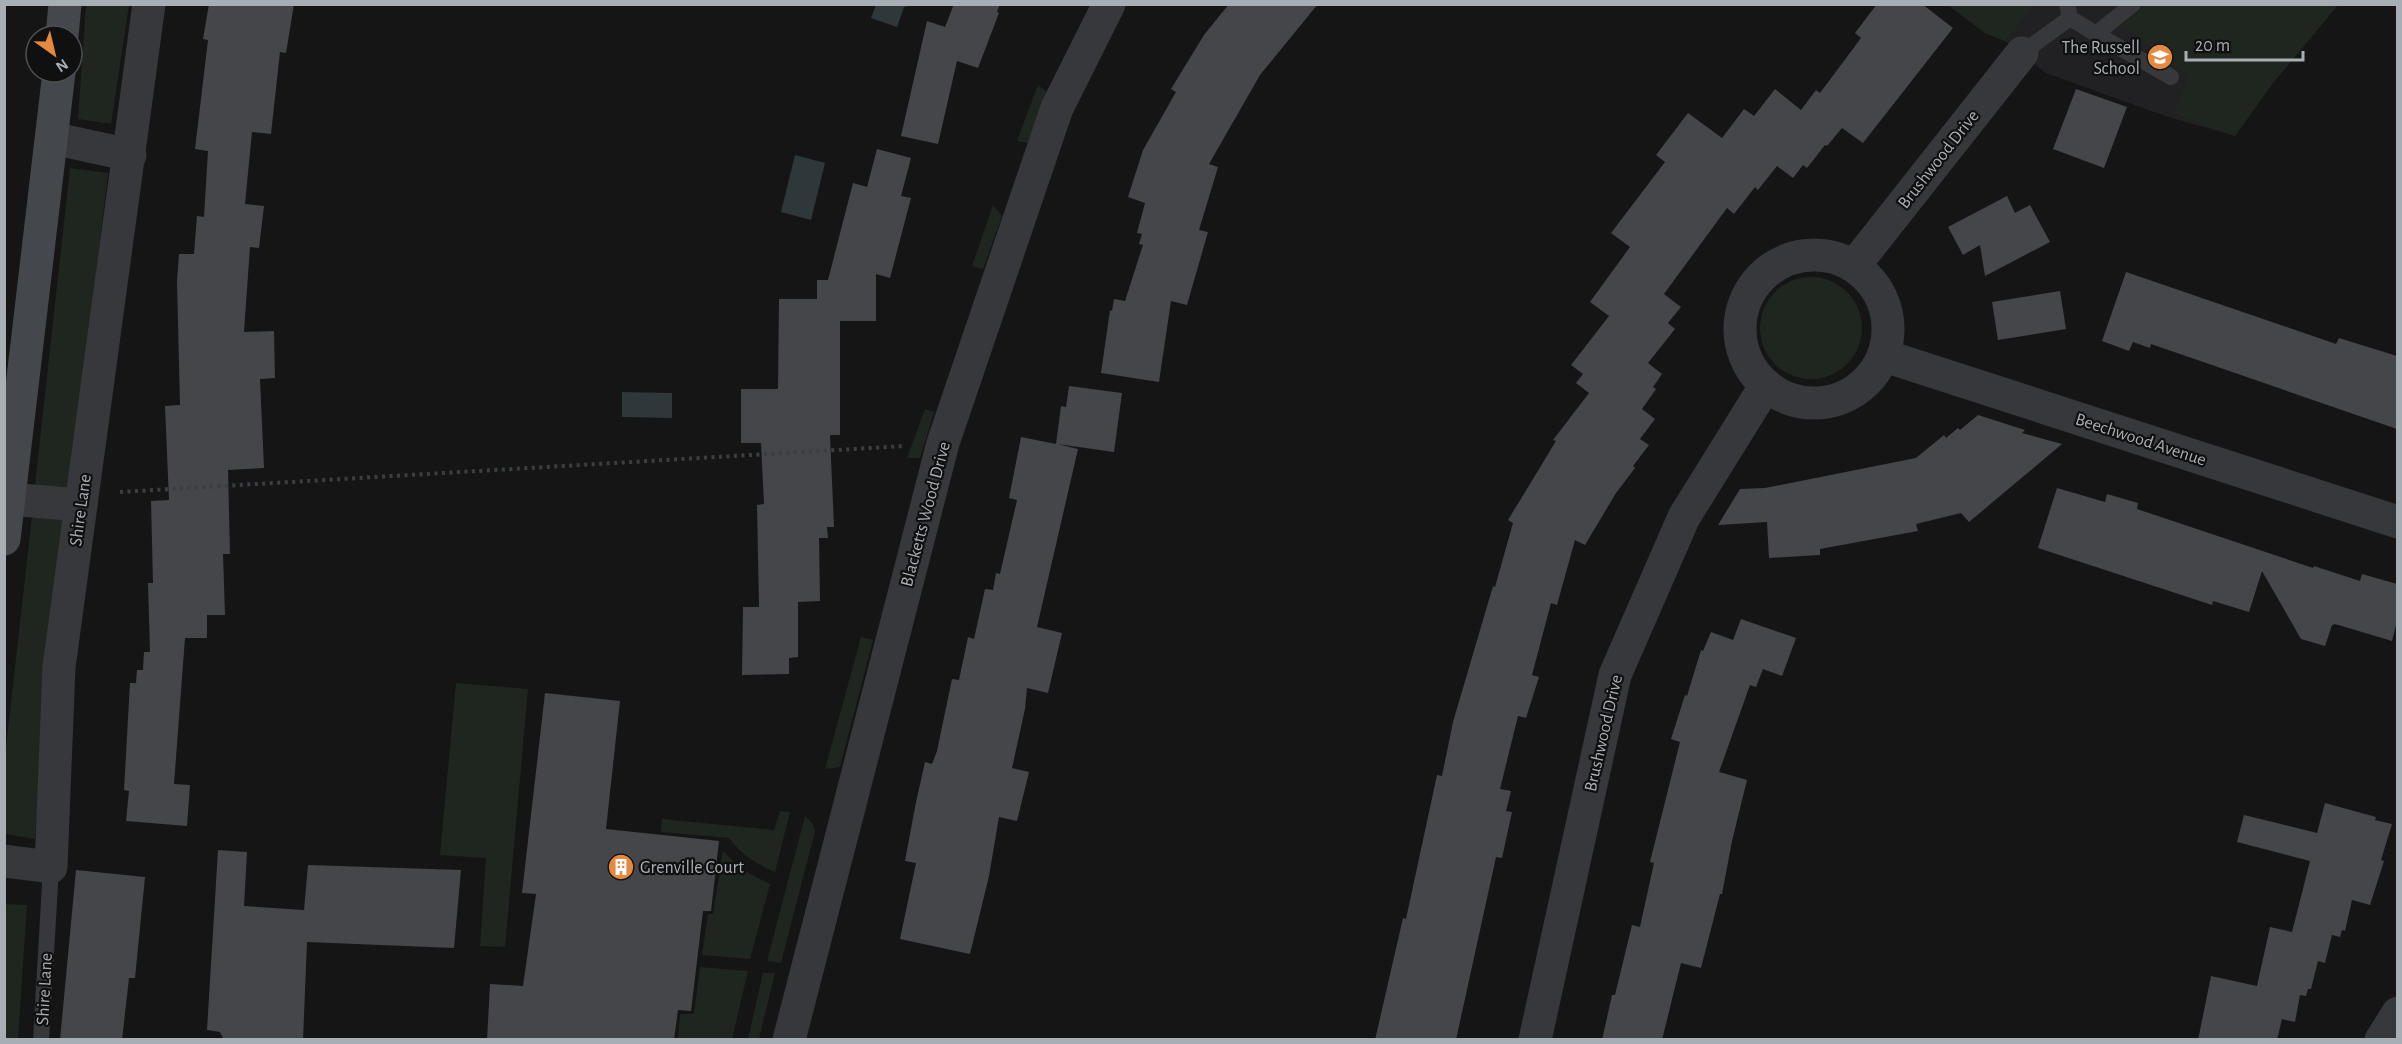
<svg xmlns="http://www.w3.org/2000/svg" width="2402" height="1044" viewBox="0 0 2402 1044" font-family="'Alegreya Sans',sans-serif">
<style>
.built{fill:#212123}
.green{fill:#1f261f}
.water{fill:#2e383b}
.building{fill:#444649}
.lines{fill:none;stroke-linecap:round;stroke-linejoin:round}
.path{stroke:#3c3f42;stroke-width:4;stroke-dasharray:3 4.5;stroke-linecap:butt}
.lane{stroke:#36383b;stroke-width:16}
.street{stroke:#36383b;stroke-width:33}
.secondary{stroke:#44474b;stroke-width:33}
.labels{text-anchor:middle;stroke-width:4.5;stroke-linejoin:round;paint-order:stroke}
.poi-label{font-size:18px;fill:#a7afb5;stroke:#101011;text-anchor:end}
.street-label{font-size:18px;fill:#a7afb5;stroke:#101011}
</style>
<rect width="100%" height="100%" fill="#151516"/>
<path class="built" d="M1948 5H2338L2273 83 2235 136 2165 116 2046 73 2005 41 1985 33Z"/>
<g class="green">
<path d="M86 5H129L111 124 78 119Z"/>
<path d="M1948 5H2035L2005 41 1985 33Z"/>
<path d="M2145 5H2338L2273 83 2235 136 2173 113 2189 76 2121 24Z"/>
<path d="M1038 85 1047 92 1028 143 1017 141Z"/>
<path d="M70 168 108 173 71 489 35 485Z"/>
<path d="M993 205 1002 216 983 269 972 266Z"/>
<circle cx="1811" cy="328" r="51"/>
<path d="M925 409 934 412 920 458H907Z"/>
<path d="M32 516 69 520 46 679 35 839 5 834V756Z"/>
<path d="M861 637 873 640 840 767 825 769Z"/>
<path d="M456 683 528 689 505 947 480 946 486 858 440 855Z"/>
<path d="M780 811 790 812 775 872C756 864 742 855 729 838L661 832 662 819 774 830Z"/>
<path d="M805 816 812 823 815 831 781 963 767 961Z"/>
<path d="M723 851 741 869 770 884 750 959 702 955 708 914H713Z"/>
<path d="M4 904 27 905 18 1039H5Z"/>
<path d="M700 967 748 971 732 1039H678L680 1014H694Z"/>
<path d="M763 973H775L759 1039H748Z"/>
</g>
<g class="water">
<path d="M876 5V4L913 5 904 7 897 27 871 18Z"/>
<path d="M795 155 825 163 811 220 781 212Z"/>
<path d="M622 392 672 393V418L622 417Z"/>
</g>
<g class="building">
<path d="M209 4H294L286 53 280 52 271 134 252 132 245 204 264 206 259 248 250 247 244 332 274 331 275 378 260 379 264 468 228 470 230 554H223L225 615H207V638H185L174 784 190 785 187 826 126 821 129 791 124 790 130 683H136L137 670H143L144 652H150L148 583H153L151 501 169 500 165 406 180 405 177 281 179 254H194L197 216 204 217 208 151 195 149 208 40 203 39Z"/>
<path d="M954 4H1000L997 12 999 13 978 68 957 61 938 144 901 136 927 21 945 27Z"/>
<path d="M1229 4H1318L1260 75 1209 164 1218 167 1199 230 1208 232 1187 305 1171 301 1159 382 1101 373 1110 310 1112 311 1114 299 1125 301 1143 245 1139 244 1142 234 1137 233 1145 203 1128 197 1143 150 1176 92 1171 89 1204 35Z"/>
<path d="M1877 4H1922L1953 28 1863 143 1842 128 1827 146 1825 145 1807 168 1803 165 1793 178 1777 166 1758 190 1755 187 1734 214 1727 208 1664 294 1681 307 1668 323 1675 329 1648 363 1662 374 1653 387 1656 389 1642 409 1655 419 1640 439 1649 445 1633 466 1635 468 1616 493 1585 545 1575 540 1557 605 1551 603 1532 675 1539 677 1526 718 1518 716 1500 789 1511 791 1506 811 1512 812 1502 858 1496 857 1456 1040H1375L1403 918 1406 919 1437 775 1442 776 1453 722 1493 586 1495 587 1513 523 1508 520 1556 441 1553 440 1589 393 1576 383 1583 374 1571 365 1609 316 1590 302 1630 247 1611 233 1665 162 1656 155 1688 113 1722 138 1744 109 1754 116 1775 89 1801 110 1816 90 1820 93 1861 38 1855 33Z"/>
<path d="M2076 89 2127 107 2104 168 2053 149Z"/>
<path d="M877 149 911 158 901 196 911 198 890 278 876 274V321H840V435H830L834 527H827L828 538H819L820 601 798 602V657L789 658V674L742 675 743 607H759L757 505 764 504 761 443H741V389H778L779 299H817V280H828L853 183 867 187Z"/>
<path d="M2007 196 2015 213 2030 205 2050 242 1985 276 1980 245 1963 255 1948 227Z"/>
<path d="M2126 272 2336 344 2339 338 2397 356V429L2151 344 2150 348 2133 342 2129 351 2102 341Z"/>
<path d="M2060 291 2066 329 1998 340 1992 302Z"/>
<path d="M1069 386 1122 393 1114 452 1057 444 1078 449 1037 627 1062 633 1048 693 1027 688 1025 709 1012 768 1029 772 1017 821 999 817 989 876 970 954 900 939 916 863 905 861 916 802 925 762 932 764 937 751 952 679 959 680 968 637 974 639 985 589 993 590 996 573 1000 574 1017 500 1009 498 1021 437 1056 444 1061 406 1066 407Z"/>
<path d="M1978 415 2025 430 2022 433 2062 444 1969 522 1961 513 1916 524 1918 531 1820 549V555L1769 558 1767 522 1718 525 1740 489 1765 488 1916 458 1944 435 1946 438 1958 428 1960 430Z"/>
<path d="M2057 488 2105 502 2107 494 2138 503 2137 509 2313 568 2314 566 2360 581 2362 574 2397 584V621L2392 641 2335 624 2332 625 2325 646 2301 639 2262 571 2249 612 2213 601 2212 605 2038 548Z"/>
<path d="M1741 619 1796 638 1782 676 1763 669 1756 687 1750 685 1719 772 1747 780 1732 841 1722 894H1720L1701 968 1681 963 1662 1040H1602L1612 995H1615L1632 925 1640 927 1654 863 1650 862 1680 742 1671 739 1685 695 1687 696 1701 650 1703 651 1711 632 1733 640Z"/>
<path d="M545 693 620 701 606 829 719 841 711 911H703L691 1011 678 1010 674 1040H487L490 984 523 986 536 894 522 893Z"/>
<path d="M2325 803 2376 817 2375 820 2392 824 2381 860 2384 861 2370 905 2352 900 2345 931 2342 930 2340 937 2332 935 2325 963 2318 961 2311 989H2308L2306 996 2300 995 2295 1022 2282 1019 2277 1040H2198L2211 976 2257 986 2270 927 2292 932 2310 861 2237 842 2244 815 2317 833Z"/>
<path d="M218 850 247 852 244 906 304 910 308 865 461 870 454 948 307 942 303 1040H224L220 1032 207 1030Z"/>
<path d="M76 870 145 877 135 978H129L122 1040H60Z"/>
</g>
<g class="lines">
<path class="path" d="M120 492 904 446"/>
<g class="lane">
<path d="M2070 18 2096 34 2133 4"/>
<path d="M2096 34 2171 77"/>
<path d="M2022 53 2070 18 2067 4"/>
<path d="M41 1040 51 867"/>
</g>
<g class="street">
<path d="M52 138 130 155"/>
<circle cx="1814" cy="329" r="74"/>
<path d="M1854 266 2022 53"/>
<path d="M1885 356 2398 522"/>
<path d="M9 499 81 505"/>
<path d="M4 861 51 867 59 667 149 4"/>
<path d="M789 1040 943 443 1057 108 1109 4"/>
<path d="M1535 1040 1615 675 1684 517 1766 385"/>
<path d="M2381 1040 2398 1013"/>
</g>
<g class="secondary">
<path d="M62 36 65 4"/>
<path d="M4 539 59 72"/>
</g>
</g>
<defs>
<g id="school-disc" transform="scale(1.35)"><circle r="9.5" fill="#e5893e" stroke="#101011"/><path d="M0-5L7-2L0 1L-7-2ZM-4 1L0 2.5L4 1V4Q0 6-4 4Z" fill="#fff"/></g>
<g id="building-disc" transform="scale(1.35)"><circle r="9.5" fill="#e5893e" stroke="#101011"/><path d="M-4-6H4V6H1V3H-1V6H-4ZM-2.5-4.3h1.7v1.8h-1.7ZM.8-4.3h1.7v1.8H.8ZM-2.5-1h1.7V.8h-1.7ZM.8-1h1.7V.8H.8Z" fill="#fff"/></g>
</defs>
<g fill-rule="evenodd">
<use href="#school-disc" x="2160" y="57"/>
<use href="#building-disc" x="621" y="867"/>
</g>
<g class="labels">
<g class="poi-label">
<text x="2140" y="53">The Russell<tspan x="2140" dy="21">School</tspan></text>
<text x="640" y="873" text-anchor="start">Grenville Court</text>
</g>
<g class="street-label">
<text transform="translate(1938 159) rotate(-52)" y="6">Brushwood Drive</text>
<text transform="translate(2141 439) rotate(18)" y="6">Beechwood Avenue</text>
<text transform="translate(80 510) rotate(-82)" y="6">Shire Lane</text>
<text transform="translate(925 514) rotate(-75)" y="6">Blacketts Wood Drive</text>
<text transform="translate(1603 733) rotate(-77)" y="6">Brushwood Drive</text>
<text transform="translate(44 989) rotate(-87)" y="6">Shire Lane</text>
</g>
</g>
<rect width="2402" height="1044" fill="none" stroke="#a7afb5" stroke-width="12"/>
<g transform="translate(54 54) rotate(146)"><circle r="28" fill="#101011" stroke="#4c5053" stroke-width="1.5"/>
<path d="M0-4.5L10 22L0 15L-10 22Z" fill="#e5893e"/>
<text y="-9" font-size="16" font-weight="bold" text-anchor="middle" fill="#a7afb5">N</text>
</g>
<path d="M2186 51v9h117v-9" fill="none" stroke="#a7afb5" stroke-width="3"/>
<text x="2195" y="51" font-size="18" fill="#a7afb5" stroke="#101011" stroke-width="4.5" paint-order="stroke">20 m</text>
</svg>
